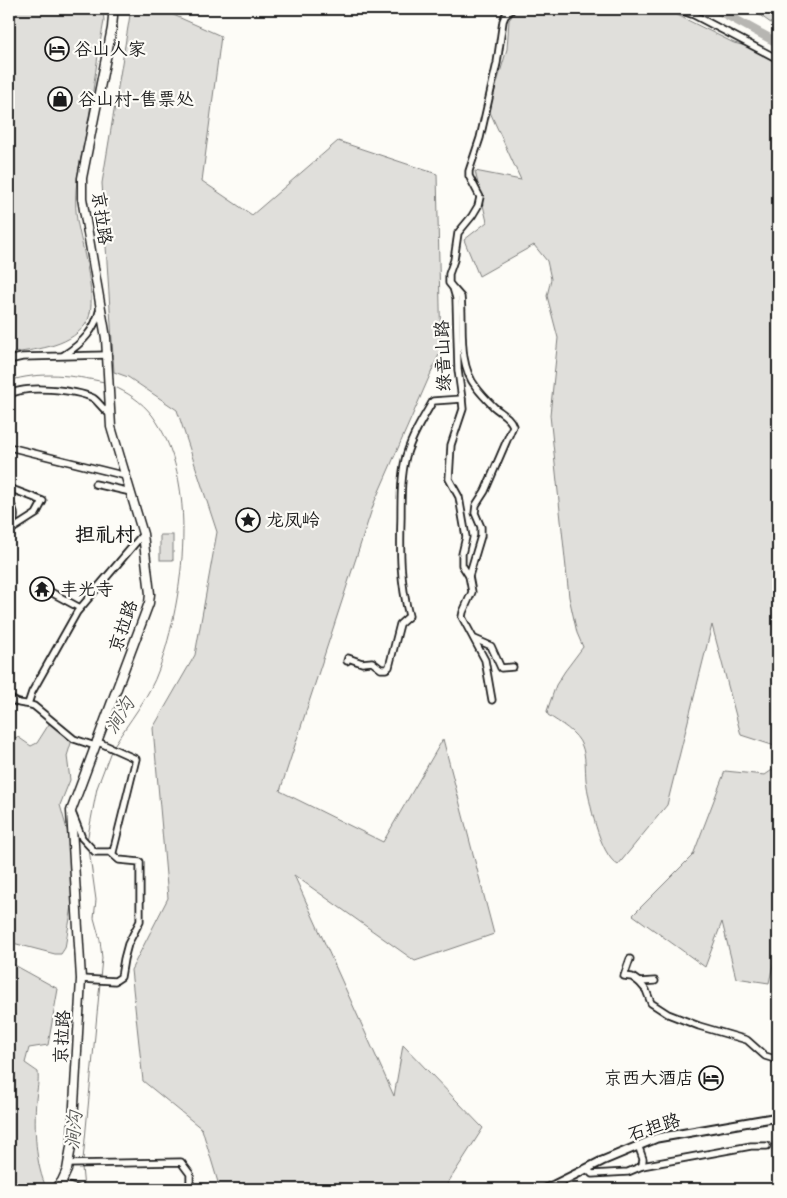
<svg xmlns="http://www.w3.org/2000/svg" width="787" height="1198" viewBox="0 0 787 1198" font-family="Pangolin,'LXGW WenKai TC',sans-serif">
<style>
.green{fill:#e0dfdb;stroke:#7e7e7c}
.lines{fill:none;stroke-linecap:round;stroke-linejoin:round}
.stream{stroke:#797876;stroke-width:1}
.river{stroke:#b7b6b2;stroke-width:9}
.minor-casing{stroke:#1c1c1c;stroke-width:9}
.major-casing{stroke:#1c1c1c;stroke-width:11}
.highway-casing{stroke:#1c1c1c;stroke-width:11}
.minor{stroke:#fdfcf7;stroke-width:5.5}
.major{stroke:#fdfcf7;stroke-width:7}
.highway{stroke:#fdfcf7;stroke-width:8}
.labels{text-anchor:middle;stroke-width:4.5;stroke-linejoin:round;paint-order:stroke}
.poi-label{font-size:18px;fill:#1c1c1c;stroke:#fdfcf7;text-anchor:start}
.street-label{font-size:18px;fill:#1c1c1c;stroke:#fdfcf7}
.water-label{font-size:19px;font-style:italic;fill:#5a5a58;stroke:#fdfcf7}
.quarter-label{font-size:20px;font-weight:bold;fill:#1c1c1c;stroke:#fdfcf7}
</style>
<rect width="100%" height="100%" fill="#fdfcf7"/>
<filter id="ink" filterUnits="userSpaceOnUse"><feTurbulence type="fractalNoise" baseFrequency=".02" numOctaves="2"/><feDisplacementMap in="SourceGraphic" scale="10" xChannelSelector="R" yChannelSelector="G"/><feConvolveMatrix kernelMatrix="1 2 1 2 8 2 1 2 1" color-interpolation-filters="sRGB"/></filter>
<g filter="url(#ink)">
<g class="green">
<path d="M9 9H103L104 21C97 54 94 89 88 123 82 157 72 185 77 220 81 245 101 305 85 325 67 348 35 349 9 354Z"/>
<path d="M131 9H160L221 36 202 181 252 215 338 141 437 174 441 350 374 503 280 791 383 842 443 739 494 934 415 961 294 875 394 1096 403 1045 483 1128 444 1189H363L359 1184 358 1189H220L202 1129 143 1081 131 970 168 898 153 728 195 655 217 532 177 410 128 377 114 372 102 183Z"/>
<path d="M517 9H665L734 43 746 46 778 63V747L741 735 712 625 667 805 618 865C599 854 589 801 586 780 585 769 586 756 582 746 577 732 560 723 548 715L547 711 556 685 565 671 583 647 577 633 569 597 550 415 558 338 547 296 551 279 547 261 534 245 479 276 464 240 487 222 475 171 521 180 489 110 507 49 509 20Z"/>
<path d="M751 9H778V28Z"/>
<rect x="160" y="535" width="13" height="25"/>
<path d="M51 721 72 740 67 756 70 780 60 805 70 840 72 906 65 948 61 954H55L9 942V739L18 737 31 746 37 743Z"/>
<path d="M778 766V942L769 983 736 978 722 922 705 967 633 915 693 855 725 771 765 775Z"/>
<path d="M9 962 58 989 48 1045 29 1048 25 1063 38 1072C39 1081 37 1090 36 1099 34 1126 35 1166 47 1189H9Z"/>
</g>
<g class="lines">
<g class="stream">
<path d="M9 381C39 371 73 375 104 382"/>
<path d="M113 386C128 393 141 401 152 415 200 479 184 598 159 669 149 698 129 721 113 747"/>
<path d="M87 841 97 788 111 751"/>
<path d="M89 849 96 900 94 918 100 940 102 958 100 979"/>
<path d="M83 1160 100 983"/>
<path d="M82 1167 84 1189"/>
</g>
<path class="river" d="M716 9 778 43"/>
<g class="minor-casing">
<g id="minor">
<path d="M677 9 694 15 778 59"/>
<path d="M454 289 461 297C464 326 457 363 476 387 481 394 488 401 494 407 501 413 510 417 513 426L485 491 476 505 475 513 481 527V536L469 576"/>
<path d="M64 355C83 343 95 330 100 308"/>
<path d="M9 360 22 357 107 355"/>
<path d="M9 395C24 384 76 390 93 398 99 402 103 410 110 414"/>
<path d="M462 399 463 409 451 445 449 479 459 497 466 537 462 554V565L469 576 472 592 463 612 462 617 485 660 492 700"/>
<path d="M9 447 126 476"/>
<path d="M95 484 131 492"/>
<path d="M9 488 43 501 36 514 11 530"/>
<path d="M9 502C16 510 15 519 12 529"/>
<path d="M47 590 80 608"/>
<path d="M475 639 491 646 501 668 513 667"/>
<path d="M347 661 348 658 362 663 372 662 381 669H386L389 667 400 624 409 616C400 581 400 553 401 517 401 497 401 475 406 456 412 436 423 418 433 401L462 399 458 370 456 298 453 288 449 283V274L454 260 458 233 472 216 478 206 480 197 469 176V171L480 138 497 63 503 21 505 16 512 9"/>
<path d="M9 697C18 706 23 702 34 706L74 739 95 746"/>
<path d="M28 704 32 692 77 612 143 534"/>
<path d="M73 815 82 838 95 852H113L136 759 96 741"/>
<path d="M630 959 624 976 632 977 639 982"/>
<path d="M81 979 115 981 121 977 124 959 128 944 140 921V862L119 860 110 852"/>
<path d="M655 981 639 982 646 990 651 1003 668 1014 699 1026 747 1040 765 1056 778 1060"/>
<path d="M638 1145 643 1159 642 1166"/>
<path d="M68 1164 181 1162 190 1174V1189"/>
<path d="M587 1169 592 1174 628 1172 642 1166 751 1146H767"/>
<path d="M60 1184 78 1189"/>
</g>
</g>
<g class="major-casing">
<path id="major" d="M546 1189 602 1161 657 1138 778 1117"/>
</g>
<g class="highway-casing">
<path id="highway" d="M56 1189 62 1181 67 1170 72 1141 81 979 71 811 149 603 150 594 143 534 111 427 106 338 82 198V178L112 28 113 16 111 9"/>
</g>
<use href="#minor" class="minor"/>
<use href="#major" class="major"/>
<use href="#highway" class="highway"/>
</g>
</g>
<defs>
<g id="hotel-ring" transform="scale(1.25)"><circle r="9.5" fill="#fdfcf7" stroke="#1c1c1c" stroke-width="1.5"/><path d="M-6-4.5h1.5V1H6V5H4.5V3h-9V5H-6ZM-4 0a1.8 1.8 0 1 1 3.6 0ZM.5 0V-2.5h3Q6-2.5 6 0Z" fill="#1c1c1c"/></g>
<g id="shop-ring" transform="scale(1.25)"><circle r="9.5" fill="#fdfcf7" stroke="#1c1c1c" stroke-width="1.5"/><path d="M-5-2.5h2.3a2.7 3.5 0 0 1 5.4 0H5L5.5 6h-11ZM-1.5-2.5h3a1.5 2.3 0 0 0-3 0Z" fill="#1c1c1c"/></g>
<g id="sight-ring" transform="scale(1.25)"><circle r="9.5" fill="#fdfcf7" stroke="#1c1c1c" stroke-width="1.5"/><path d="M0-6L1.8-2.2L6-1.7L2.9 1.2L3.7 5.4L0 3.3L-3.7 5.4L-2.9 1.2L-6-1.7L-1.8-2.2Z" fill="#1c1c1c"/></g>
<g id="temple-ring" transform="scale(1.25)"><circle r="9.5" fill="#fdfcf7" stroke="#1c1c1c" stroke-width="1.5"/><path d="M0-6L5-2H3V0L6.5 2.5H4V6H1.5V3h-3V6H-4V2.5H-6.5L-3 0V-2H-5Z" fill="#1c1c1c"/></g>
</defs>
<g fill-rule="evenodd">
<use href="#hotel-ring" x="57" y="49"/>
<use href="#shop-ring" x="60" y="99"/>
<use href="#sight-ring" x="248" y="520"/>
<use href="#temple-ring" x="42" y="589"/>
<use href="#hotel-ring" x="711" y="1078"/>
</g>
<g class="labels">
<g class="poi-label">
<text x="74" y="55">谷山人家</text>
<text x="78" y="105">谷山村-售票处</text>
<text x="266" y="526">龙凤岭</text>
<text x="60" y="595">丰光寺</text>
<text x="694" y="1084" text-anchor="end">京西大酒店</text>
</g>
<g class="street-label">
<text transform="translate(102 218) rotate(82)" y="6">京拉路</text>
<text transform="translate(443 356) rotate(-92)" y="6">绿音山路</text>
<text transform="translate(123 626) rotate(-71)" y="6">京拉路</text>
<text transform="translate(62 1037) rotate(-87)" y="6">京拉路</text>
<text transform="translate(654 1127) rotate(-17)" y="6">石担路</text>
</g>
<g class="water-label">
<text transform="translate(119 715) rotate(-57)" y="7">涧沟</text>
<text transform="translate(73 1130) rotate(-85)" y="7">涧沟</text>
</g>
<g class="quarter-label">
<text x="105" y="541">担礼村</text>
</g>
</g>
<rect width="787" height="1198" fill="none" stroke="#fdfcf7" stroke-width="30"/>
<rect x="15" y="15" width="757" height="1168" fill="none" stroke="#1c1c1c" stroke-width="2" filter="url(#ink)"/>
</svg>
